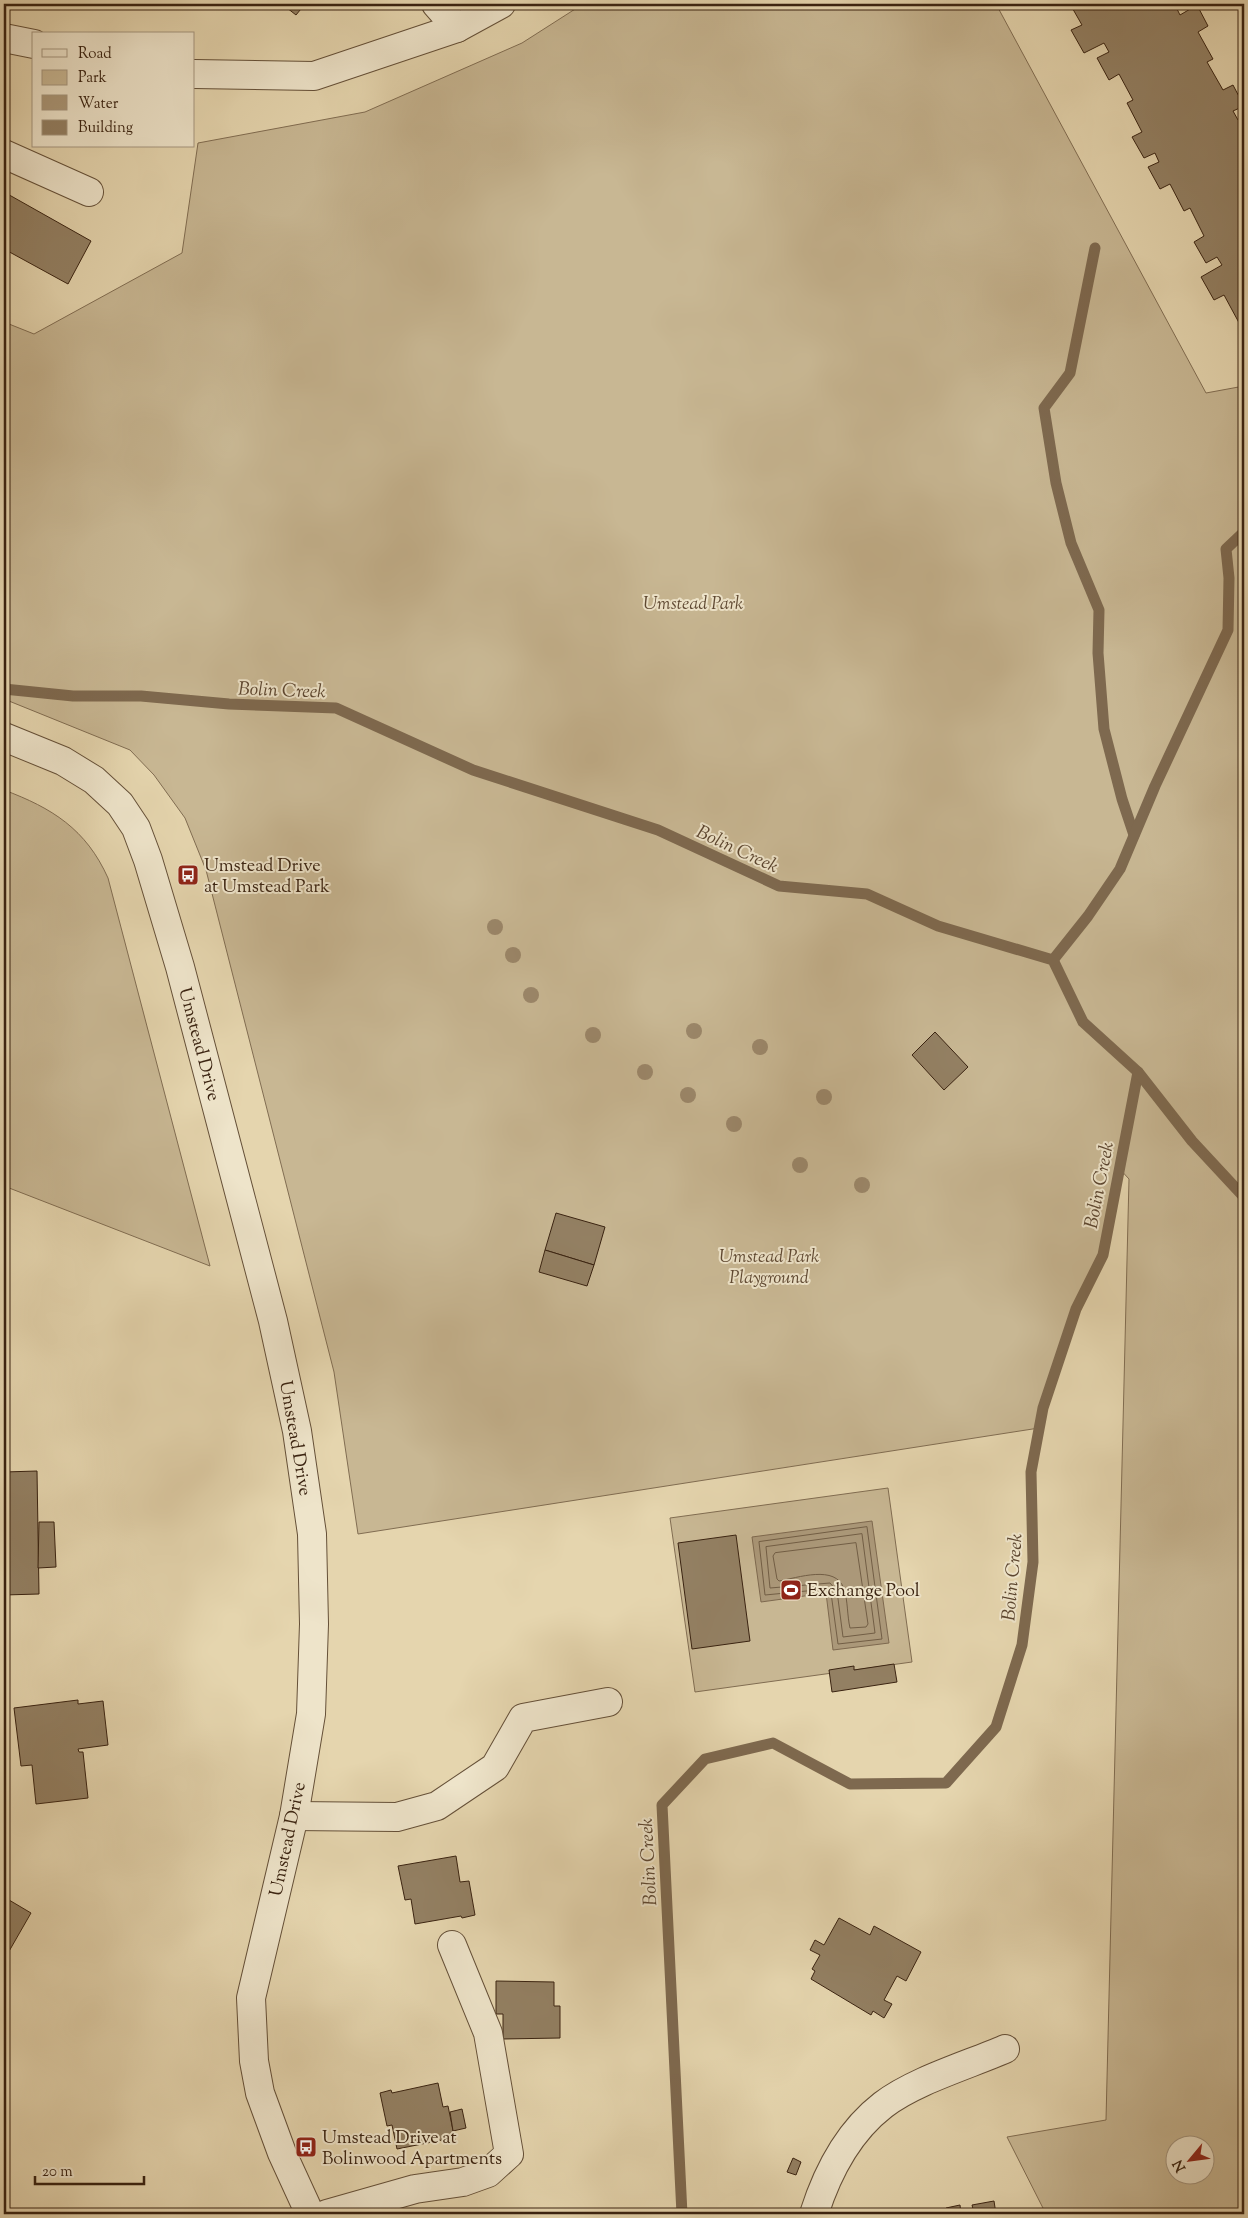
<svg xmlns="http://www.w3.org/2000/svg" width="1248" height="2218" viewBox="0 0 1248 2218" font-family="'Sorts Mill Goudy',serif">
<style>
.green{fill:#c8b793;stroke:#816d52;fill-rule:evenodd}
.water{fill:#ab9879;stroke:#7e694f}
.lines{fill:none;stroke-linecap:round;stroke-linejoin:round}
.shore{stroke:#725e45;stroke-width:1}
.stream{stroke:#7e694f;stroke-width:11}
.building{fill:#938063;stroke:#3a2311}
.minor-casing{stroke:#655038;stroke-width:30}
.minor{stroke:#eee4ca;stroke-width:28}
.tree{fill:#9b876a}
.labels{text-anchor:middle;stroke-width:4;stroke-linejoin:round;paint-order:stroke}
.park-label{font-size:18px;font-style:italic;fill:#5e4832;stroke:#eee4ca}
.poi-label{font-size:18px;fill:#3a2311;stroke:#eee4ca;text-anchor:start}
.street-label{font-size:18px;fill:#3a2311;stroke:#eee4ca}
.water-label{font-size:19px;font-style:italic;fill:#5c4630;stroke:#eee4ca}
</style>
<rect width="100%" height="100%" fill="#e5d5ae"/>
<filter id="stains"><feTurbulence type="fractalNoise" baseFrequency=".004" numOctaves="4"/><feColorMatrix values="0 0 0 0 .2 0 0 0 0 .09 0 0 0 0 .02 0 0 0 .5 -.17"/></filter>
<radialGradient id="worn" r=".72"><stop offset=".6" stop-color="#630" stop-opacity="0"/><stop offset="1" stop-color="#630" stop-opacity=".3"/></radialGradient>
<g class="green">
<path d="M583 4H996L1206 393 1244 386V2214H1046L1007 2137 1106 2120 1129 1179 1117 1166 1107 1231 1039 1428 358 1534 334 1372 206 870 185 818 154 775 130 750 4 699V322L34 334 182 253 198 143 365 112 522 43ZM1176 2146H1206V2176H1176Z"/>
<path d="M4 790C52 808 86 829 108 878L210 1266 4 1186Z"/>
<path d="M888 1488 912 1662 695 1692 670 1518Z"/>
</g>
<path class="water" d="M872 1521 889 1643 833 1650 826 1593 761 1602 752 1537Z"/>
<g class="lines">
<g class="shore">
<path d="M867 1527 882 1639 838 1644 831 1593 827 1589 765 1595 759 1542Z"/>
<path d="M862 1534 875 1633 843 1637 837 1591 830 1583 770 1588 766 1547Z"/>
<path d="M856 1543 868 1624 866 1627 850 1628C847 1615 848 1601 844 1589 836 1564 797 1578 779 1581L777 1579 773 1556 775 1553Z"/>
</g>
<g class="stream">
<path d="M1095 248 1070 373 1044 408 1056 483 1071 543 1099 610 1098 653 1104 729 1122 799 1134 835"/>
<path d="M4 689 73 696H141L229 704 336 708 473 770 658 830 779 886 867 894 938 926 1053 960 1083 1022 1138 1072 1103 1255 1076 1309 1043 1408 1031 1472 1033 1562 1022 1645 996 1727 946 1783 850 1784 773 1743 705 1759 662 1805 682 2214"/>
<path d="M1053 960 1088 916 1120 869 1155 786 1228 630 1229 578 1226 549 1244 532"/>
<path d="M1138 1072 1192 1141 1244 1197"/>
</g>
</g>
<g class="building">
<path d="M282 4H305L296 15Z"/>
<path d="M1070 4H1178L1175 5 1180 15 1197 5 1208 26 1198 32 1213 59 1207 62 1223 90 1233 85 1244 106 1233 111 1238 120 1244 117V332L1224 295 1214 300 1201 277 1222 265 1217 257 1206 263 1194 242 1204 236 1190 208 1184 211 1170 184 1160 189 1148 167 1159 162 1155 153 1144 158 1132 137 1142 132 1127 103 1133 100 1119 74 1109 80 1097 58 1109 52 1104 43 1084 53 1071 30 1082 25Z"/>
<path d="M4 192 91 241 68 284 4 249Z"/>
<path d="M935 1032 968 1067 944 1090 912 1055Z"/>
<path d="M556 1213 605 1227 594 1265 545 1250Z"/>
<path d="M545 1250 594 1265 587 1286 539 1272Z"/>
<path d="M37 1471 39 1594 4 1595V1472Z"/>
<path d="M39 1522H54L56 1567 38 1568Z"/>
<path d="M736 1535 750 1641 692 1649 678 1543Z"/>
<path d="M894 1664 897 1682 832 1692 829 1670 854 1666V1670Z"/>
<path d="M78 1700V1704L103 1701 108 1745 78 1749 79 1752H83L88 1798 36 1804 32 1765 21 1766 14 1708Z"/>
<path d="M456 1856 460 1882 469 1881 475 1915 462 1918 461 1916 415 1924 411 1899 405 1900 398 1866Z"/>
<path d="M4 1897 31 1913 4 1960Z"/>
<path d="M839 1918 870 1935 874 1926 921 1952 906 1981 897 1976 884 2000 892 2004 884 2018 873 2011 871 2015 811 1979 815 1971 812 1969 820 1955 810 1950 815 1940 824 1945Z"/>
<path d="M496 1981 554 1982V2006H560V2038L503 2039V2014H496Z"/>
<path d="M438 2083 443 2107 448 2106 455 2140 442 2142V2140L397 2149 392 2125 387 2126 380 2093 391 2090 392 2093Z"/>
<path d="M462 2109 466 2128 453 2131 450 2112Z"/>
<path d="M793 2158 801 2162 796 2175 787 2172Z"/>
<path d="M994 2201 996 2214H966L974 2213 972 2205Z"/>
<path d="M960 2205 961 2214H947L946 2208Z"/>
</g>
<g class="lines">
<g class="minor-casing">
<g id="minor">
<path d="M436 4 457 28"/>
<path d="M4 38 34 44"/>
<path d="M194 74 314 76 457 28 501 4"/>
<path d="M4 154 89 192"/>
<path d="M4 737 63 761 94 780 120 804 136 828 148 860 180 967 273 1321 297 1431 312 1534 314 1624 311 1714 294 1816 251 1998 254 2061 260 2093 282 2153 310 2214"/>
<path d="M294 1816 397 1817 437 1806 495 1767 523 1718 608 1702"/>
<path d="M327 2214 415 2189 463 2182 488 2173 509 2154 488 2033 452 1945"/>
<path d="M814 2214C827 2173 848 2132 883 2105 914 2081 968 2065 1005 2049"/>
</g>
</g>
<use href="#minor" class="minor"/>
</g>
<g class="tree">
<circle cx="495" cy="927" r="8"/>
<circle cx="513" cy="955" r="8"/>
<circle cx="531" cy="995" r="8"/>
<circle cx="694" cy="1031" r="8"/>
<circle cx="593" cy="1035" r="8"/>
<circle cx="760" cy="1047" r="8"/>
<circle cx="645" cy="1072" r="8"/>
<circle cx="688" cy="1095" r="8"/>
<circle cx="824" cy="1097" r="8"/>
<circle cx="734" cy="1124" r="8"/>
<circle cx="800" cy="1165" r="8"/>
<circle cx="862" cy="1185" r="8"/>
</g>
<defs>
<g id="bus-square" transform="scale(1.125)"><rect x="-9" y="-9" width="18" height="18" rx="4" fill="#8f2418" stroke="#eee4ca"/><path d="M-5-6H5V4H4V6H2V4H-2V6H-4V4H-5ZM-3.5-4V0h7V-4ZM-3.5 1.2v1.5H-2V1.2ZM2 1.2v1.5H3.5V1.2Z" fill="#fff"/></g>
<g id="stadium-square" transform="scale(1.125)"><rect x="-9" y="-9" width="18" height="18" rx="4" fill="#8f2418" stroke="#eee4ca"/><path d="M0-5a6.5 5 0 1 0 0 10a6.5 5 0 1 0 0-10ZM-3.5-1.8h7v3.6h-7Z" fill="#fff"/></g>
</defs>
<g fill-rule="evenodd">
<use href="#bus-square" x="188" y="875"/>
<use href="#stadium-square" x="791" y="1590"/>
<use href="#bus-square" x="306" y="2147"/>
</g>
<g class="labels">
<g class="park-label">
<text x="693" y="609">Umstead Park</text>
<text x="769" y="1262">Umstead Park<tspan x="769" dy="21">Playground</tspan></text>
</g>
<g class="poi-label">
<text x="204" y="871">Umstead Drive<tspan x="204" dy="21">at Umstead Park</tspan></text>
<text x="807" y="1596">Exchange Pool</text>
<text x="322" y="2143">Umstead Drive at<tspan x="322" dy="21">Bolinwood Apartments</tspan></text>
</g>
<g class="street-label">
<text transform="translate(200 1044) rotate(75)" y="6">Umstead Drive</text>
<text transform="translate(296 1438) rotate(80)" y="6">Umstead Drive</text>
<text transform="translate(287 1839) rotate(-78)" y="6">Umstead Drive</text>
</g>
<g class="water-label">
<text transform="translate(282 689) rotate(2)" y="7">Bolin Creek</text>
<text transform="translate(738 848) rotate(25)" y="7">Bolin Creek</text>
<text transform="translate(1098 1185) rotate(-79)" y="7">Bolin Creek</text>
<text transform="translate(1011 1577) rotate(-85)" y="7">Bolin Creek</text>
<text transform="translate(647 1862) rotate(-93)" y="7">Bolin Creek</text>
</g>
</g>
<rect width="1248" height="2218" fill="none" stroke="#e5d5ae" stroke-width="20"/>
<rect x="5" y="5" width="1238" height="2208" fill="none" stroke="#3a2311" stroke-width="2.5"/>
<rect x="10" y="10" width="1228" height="2198" fill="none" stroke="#3a2311"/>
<rect x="32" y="32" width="162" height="115" fill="#eee4ca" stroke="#a69780"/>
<rect x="42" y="49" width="25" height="8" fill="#eee4ca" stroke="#a69780"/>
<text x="78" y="58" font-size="15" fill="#3a2311">Road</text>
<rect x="42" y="70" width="25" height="15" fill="#c8b793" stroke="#a69780"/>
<text x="78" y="82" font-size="15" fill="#3a2311">Park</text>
<rect x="42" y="95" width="25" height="15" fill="#ab9879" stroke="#a69780"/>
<text x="78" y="108" font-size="15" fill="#3a2311">Water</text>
<rect x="42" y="120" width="25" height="15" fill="#938063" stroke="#a69780"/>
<text x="78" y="132" font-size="15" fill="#3a2311">Building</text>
<g transform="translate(1190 2160) rotate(241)"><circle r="24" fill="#eee4ca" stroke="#a69780"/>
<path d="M0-4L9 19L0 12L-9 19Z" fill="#8f2418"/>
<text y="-8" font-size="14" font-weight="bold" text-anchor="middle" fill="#3a2311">N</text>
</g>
<path d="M35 2176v8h109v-8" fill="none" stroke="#3a2311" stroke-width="2.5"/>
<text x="42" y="2176" font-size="15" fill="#3a2311" stroke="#eee4ca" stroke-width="4" paint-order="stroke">20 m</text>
<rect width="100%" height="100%" filter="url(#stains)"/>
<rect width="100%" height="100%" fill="url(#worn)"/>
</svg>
